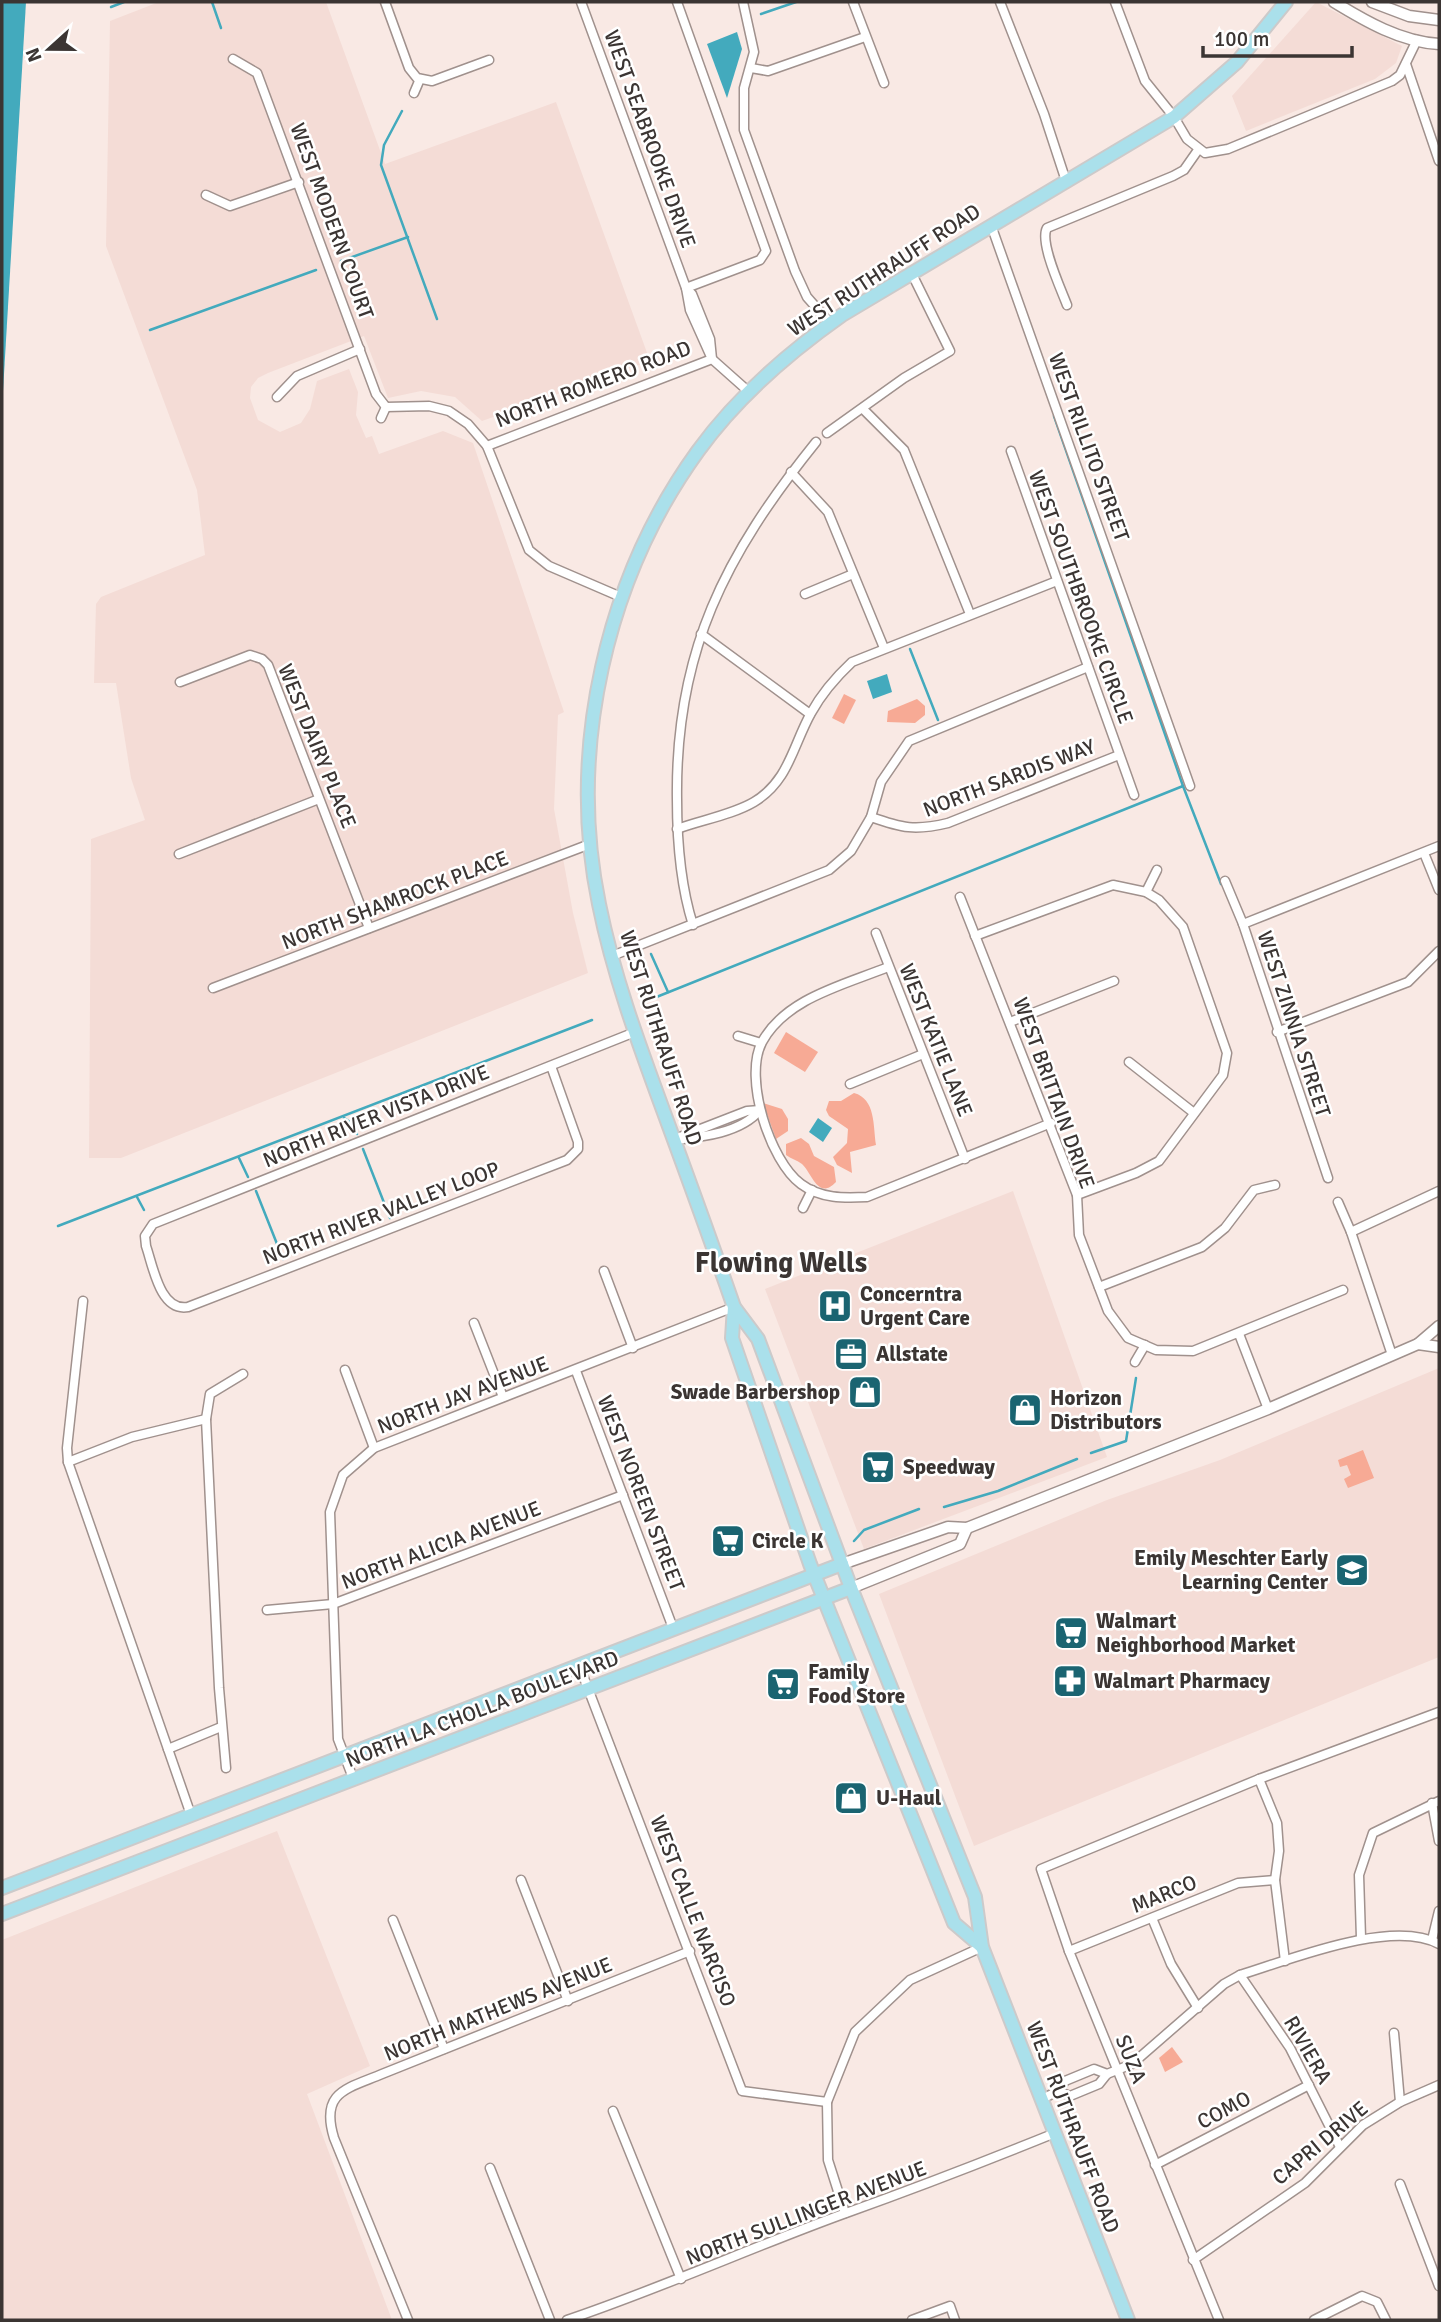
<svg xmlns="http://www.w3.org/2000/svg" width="1441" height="2322" viewBox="0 0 1441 2322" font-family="Signika,sans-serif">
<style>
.built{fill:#f4dcd6}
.green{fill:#f7aa95}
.water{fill:#43aabd}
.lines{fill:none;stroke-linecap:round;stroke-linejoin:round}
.stream{stroke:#43aabd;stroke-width:2.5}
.minor-casing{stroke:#a0918d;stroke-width:11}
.tertiary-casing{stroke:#a0918d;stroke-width:13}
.primary-casing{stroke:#cccaca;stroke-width:16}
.minor{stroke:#fff;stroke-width:8}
.tertiary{stroke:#fff;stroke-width:10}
.primary{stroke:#aae0eb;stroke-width:12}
.labels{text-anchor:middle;stroke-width:5;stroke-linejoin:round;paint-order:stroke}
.street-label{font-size:21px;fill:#3b3533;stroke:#fff}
.poi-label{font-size:21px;font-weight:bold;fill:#3b3533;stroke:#fff;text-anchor:start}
.district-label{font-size:28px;font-weight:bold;fill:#3b3533;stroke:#fff}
</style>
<rect width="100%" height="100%" fill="#f9e9e4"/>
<g class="built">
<path d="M159 2H326L385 164 556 102 650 361 482 421 455 397 421 391 388 398 364 336 268 373 258 378 251 387 250 398 258 420 280 432 301 423 310 409 317 381 349 369 358 392 356 415 366 438 372 436 379 454 443 431 473 443 564 712 558 715 554 809 573 913 588 973 121 1158H89L91 839 145 820 131 778 116 683H94L96 604 101 597 205 555 197 490 106 246 110 21Z"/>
<path d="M1316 2 1402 46 1396 63 1375 79 1246 131 1232 96Z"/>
<path d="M1013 1191 1107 1457 864 1549 765 1289Z"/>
<path d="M1439 1368V1657L974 1846 879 1594 1107 1500 1220 1460Z"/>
<path d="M277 1831 370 2066 307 2094 392 2320H2V1940Z"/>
</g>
<g class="green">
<path d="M844 694 856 700 844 724 832 718Z"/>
<path d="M917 699 925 706V715L915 723 887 722 888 711Z"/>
<path d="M786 1032 818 1052 805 1072 774 1053Z"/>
<path d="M854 1093C876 1099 873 1126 876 1145L850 1152 852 1173 837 1165 833 1157 847 1143 848 1129 829 1116 826 1110 829 1101H841Z"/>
<path d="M763 1103 782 1109 788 1119V1131L776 1139Z"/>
<path d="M801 1138 809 1144 814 1156 834 1167 836 1182C818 1201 812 1173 802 1164 797 1160 791 1159 786 1155V1144Z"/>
<path d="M1363 1450 1374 1478 1348 1488 1344 1479 1351 1475 1347 1465 1340 1467 1338 1460Z"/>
<path d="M1172 2047 1183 2062 1165 2072 1159 2058Z"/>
</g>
<g class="water">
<path d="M2 2H26L2 408Z"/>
<path d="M737 32 742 49 727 98 707 44Z"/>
<path d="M887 674 892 692 873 699 867 681Z"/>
<path d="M818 1118 832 1128 823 1142 809 1132Z"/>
</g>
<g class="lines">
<g class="stream">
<path d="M212 2 221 28"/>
<path d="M111 7 124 2"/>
<path d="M761 14 796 2"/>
<path d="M402 111 384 145 381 165 437 319"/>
<path d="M341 261 408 237"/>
<path d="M150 330 316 270"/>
<path d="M1054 416 1183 786 1221 884"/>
<path d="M910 649 938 720"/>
<path d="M651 954 668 992"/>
<path d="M654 998 1183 786"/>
<path d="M344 1118 353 1124 357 1134"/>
<path d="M363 1149 390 1218"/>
<path d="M239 1158 248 1177"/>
<path d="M256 1191 283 1259"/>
<path d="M137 1197 144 1210"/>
<path d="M58 1226 592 1020"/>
<path d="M1091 1453 1126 1441 1136 1378"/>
<path d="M944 1507 998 1491 1077 1459"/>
<path d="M854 1541 864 1530 919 1509"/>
</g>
<g class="minor-casing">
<g id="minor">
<path d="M385 2 409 68 417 78 432 81 489 60"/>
<path d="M581 2 686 288 760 260 766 251 677 2"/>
<path d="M743 2 754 52 744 88V130L795 271 807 297 830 323"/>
<path d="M853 2 884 83"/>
<path d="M1000 2 1044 114 1066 181"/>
<path d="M1115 2 1145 81 1174 117 1187 139 1205 153 1228 149 1392 81 1400 75 1417 40"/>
<path d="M233 59 257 73 376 394 386 407"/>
<path d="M1406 64 1439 161"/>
<path d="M751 68 768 71 865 37"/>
<path d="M414 93 420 79"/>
<path d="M206 195 230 206 299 182"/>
<path d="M991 225 1190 786"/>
<path d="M686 288 692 294 710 339 712 359 690 310Z"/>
<path d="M1067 305C1061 289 1039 242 1047 228L1173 176 1184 170 1198 150"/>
<path d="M277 397 297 376 360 349"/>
<path d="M386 407 429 406 449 411 468 424 487 446 529 550 549 566 621 597"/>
<path d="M863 409 904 450 970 614"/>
<path d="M381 418 386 407"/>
<path d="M827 433 904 378 950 351 911 272"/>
<path d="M487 446 712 359 748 391"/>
<path d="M1011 451 1134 795"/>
<path d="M791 472 828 512 884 648"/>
<path d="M805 594 853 574"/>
<path d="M701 634 810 714"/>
<path d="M180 682 250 655 262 659 268 665 369 928"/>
<path d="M871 817C902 828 915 831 948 823L1119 755"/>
<path d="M677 829C701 820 732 815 754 802 789 781 793 745 811 713 822 693 836 677 852 662L1057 581"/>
<path d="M1424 853 1439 890"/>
<path d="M179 854 319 799"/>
<path d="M1225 881 1243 924 1328 1178"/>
<path d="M1146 892 1157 870"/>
<path d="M960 897 1077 1195 1079 1235 1108 1311 1128 1338 1156 1350 1193 1351 1343 1290"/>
<path d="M1243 924 1439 846"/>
<path d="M693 925C680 884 677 842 677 799 675 652 725 555 816 442"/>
<path d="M876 933 965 1159"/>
<path d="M975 936 1113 885 1146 892 1159 900 1183 927 1227 1053 1223 1075 1159 1161 1136 1173 1077 1195"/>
<path d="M612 956 829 870 851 851 871 817 881 782 909 741 1088 667"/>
<path d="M888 967C844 985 786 998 762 1042 743 1078 770 1161 801 1184 821 1199 844 1198 867 1197L1051 1123"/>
<path d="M213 988 590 844"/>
<path d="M1010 1022 1114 981"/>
<path d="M1277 1032 1408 982 1439 951"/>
<path d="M738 1036 761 1043"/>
<path d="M1129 1062 1194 1113"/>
<path d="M551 1066 578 1142V1149L567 1160 188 1307C160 1312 153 1266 146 1246L145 1236 153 1224 635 1032"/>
<path d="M850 1084 923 1054"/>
<path d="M680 1137 747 1111 760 1110"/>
<path d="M674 1140C702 1137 741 1133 760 1110"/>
<path d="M1338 1202 1351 1232 1392 1355"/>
<path d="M803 1208 812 1190"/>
<path d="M1351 1232 1439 1191"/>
<path d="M604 1271 633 1348"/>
<path d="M1099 1287 1202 1247 1225 1228 1254 1190 1275 1185"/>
<path d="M83 1301 67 1448 68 1462 191 1815"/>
<path d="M474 1323 503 1397"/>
<path d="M1239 1334 1268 1409"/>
<path d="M1135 1362 1145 1345"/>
<path d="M345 1370 374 1448"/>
<path d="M576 1371 673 1628"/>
<path d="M68 1462 132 1437 206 1419"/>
<path d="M267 1610 333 1604 623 1495"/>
<path d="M579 1665 742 2091 827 2102"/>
<path d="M168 1749 221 1727"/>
<path d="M226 1768 219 1688 206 1419 210 1394 243 1374"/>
<path d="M353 1778 338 1739 330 1512 343 1475 374 1448 734 1307"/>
<path d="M1259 1779 1277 1823 1279 1851 1275 1880 1285 1961"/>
<path d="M1432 1803 1439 1841"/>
<path d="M521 1880 568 2001"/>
<path d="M1152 1918 1171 1964 1198 2008"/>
<path d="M393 1920 444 2049"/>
<path d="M1361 1938 1359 1875 1373 1833 1439 1801"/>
<path d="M1432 1940 1439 1911"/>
<path d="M1069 1951 1238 1883 1275 1880"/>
<path d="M1240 1975 1290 2048 1340 2147"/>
<path d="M1394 2033 1400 2102"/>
<path d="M1058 2091 1070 2096 1099 2084 1107 2074 1132 2064 1224 1984 1240 1975C1289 1960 1392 1918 1439 1944"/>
<path d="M1042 2099 1058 2091 1065 2081 1094 2069 1107 2074"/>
<path d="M613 2111 681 2279"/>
<path d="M1155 2165 1309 2085"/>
<path d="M490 2168 550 2320"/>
<path d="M1400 2184 1439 2286"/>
<path d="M845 2213 828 2160 827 2102 855 2032 910 1980 982 1947"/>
<path d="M1193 2260 1305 2183 1363 2125 1400 2102 1439 2085"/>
<path d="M408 2320 334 2138C320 2092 346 2089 382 2074L690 1951"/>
<path d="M567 2320C662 2288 752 2247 846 2213 916 2188 986 2161 1055 2133"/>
<path d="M912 2320 950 2306 955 2320"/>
<path d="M1219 2320 1069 1951 1041 1869 1259 1779 1439 1712"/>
<path d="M1314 2320 1362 2296 1377 2302 1386 2320"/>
</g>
</g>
<g class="tertiary-casing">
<g id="tertiary">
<path d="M1334 2C1365 21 1401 42 1439 44"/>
<path d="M1372 2 1409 16 1439 20"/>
<path d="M1418 1344 1439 1347"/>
<path d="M842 1564 948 1527 967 1528 1268 1409 1418 1344 1439 1326"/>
<path d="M851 1588 960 1544 967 1528"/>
</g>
</g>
<g class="primary-casing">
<g id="primary">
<path d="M734 1307 732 1338 810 1564 954 1923 982 1947"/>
<path d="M2 1888 842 1564"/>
<path d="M2 1914 851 1588"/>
<path d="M1128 2320 982 1947 975 1897 851 1588 758 1339 734 1307C711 1241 687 1175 663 1110 638 1042 613 974 599 904 567 750 606 578 698 451 737 397 788 353 842 315L1174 117 1237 62 1286 2"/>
</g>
</g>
<use href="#minor" class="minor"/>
<use href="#tertiary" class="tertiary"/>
<use href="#primary" class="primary"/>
</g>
<defs>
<g id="hospital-square" transform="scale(1.75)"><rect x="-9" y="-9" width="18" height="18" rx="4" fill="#1a6471" stroke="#fff"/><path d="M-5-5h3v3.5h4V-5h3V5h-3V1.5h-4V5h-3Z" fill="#fff"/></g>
<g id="office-square" transform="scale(1.75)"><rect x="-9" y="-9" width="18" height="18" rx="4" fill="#1a6471" stroke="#fff"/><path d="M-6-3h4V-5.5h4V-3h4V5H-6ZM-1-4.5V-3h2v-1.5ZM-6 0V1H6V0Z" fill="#fff"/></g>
<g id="shop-square" transform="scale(1.75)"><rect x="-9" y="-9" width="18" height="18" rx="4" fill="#1a6471" stroke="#fff"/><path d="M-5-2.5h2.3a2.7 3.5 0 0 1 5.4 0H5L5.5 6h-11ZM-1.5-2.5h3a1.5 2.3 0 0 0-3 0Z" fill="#fff"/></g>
<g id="supermarket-square" transform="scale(1.75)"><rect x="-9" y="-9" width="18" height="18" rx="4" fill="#1a6471" stroke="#fff"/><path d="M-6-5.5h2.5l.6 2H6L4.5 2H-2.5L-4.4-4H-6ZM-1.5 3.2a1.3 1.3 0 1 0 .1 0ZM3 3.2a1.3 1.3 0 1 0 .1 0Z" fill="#fff"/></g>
<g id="school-square" transform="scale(1.75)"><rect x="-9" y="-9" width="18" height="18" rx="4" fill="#1a6471" stroke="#fff"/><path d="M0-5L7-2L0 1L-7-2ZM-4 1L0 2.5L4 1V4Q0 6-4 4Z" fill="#fff"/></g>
<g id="pharmacy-square" transform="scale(1.75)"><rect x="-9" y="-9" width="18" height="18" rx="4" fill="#1a6471" stroke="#fff"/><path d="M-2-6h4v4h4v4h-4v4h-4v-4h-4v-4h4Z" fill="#fff"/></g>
</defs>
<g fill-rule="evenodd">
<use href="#hospital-square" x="835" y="1306"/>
<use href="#office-square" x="851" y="1354"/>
<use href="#shop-square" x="865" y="1392"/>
<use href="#shop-square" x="1025" y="1410"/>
<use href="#supermarket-square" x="878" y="1467"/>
<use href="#supermarket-square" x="728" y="1541"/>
<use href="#school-square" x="1352" y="1570"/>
<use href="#supermarket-square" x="1071" y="1633"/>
<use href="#pharmacy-square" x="1070" y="1681"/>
<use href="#supermarket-square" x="783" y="1684"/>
<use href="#shop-square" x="851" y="1798"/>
</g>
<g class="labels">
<g class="street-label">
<text transform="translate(650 139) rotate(70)" y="7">WEST SEABROOKE DRIVE</text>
<text transform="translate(332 221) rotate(70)" y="7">WEST MODERN COURT</text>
<text transform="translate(884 270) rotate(-33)" y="7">WEST RUTHRAUFF ROAD</text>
<text transform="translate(593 384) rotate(-21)" y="7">NORTH ROMERO ROAD</text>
<text transform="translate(1089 447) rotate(70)" y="7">WEST RILLITO STREET</text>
<text transform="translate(1081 597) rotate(70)" y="7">WEST SOUTHBROOKE CIRCLE</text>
<text transform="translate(317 746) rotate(68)" y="7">WEST DAIRY PLACE</text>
<text transform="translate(1009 778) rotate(-21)" y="7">NORTH SARDIS WAY</text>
<text transform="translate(395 900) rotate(-21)" y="7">NORTH SHAMROCK PLACE</text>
<text transform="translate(1294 1024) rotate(72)" y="7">WEST ZINNIA STREET</text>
<text transform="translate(661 1038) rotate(72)" y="7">WEST RUTHRAUFF ROAD</text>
<text transform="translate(936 1040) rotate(68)" y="7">WEST KATIE LANE</text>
<text transform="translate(1054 1093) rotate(70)" y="7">WEST BRITTAIN DRIVE</text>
<text transform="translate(376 1116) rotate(-22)" y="7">NORTH RIVER VISTA DRIVE</text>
<text transform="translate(381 1213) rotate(-21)" y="7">NORTH RIVER VALLEY LOOP</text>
<text transform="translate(463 1395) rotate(-21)" y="7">NORTH JAY AVENUE</text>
<text transform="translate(641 1493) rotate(69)" y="7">WEST NOREEN STREET</text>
<text transform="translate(441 1545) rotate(-21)" y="7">NORTH ALICIA AVENUE</text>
<text transform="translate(482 1709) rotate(-21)" y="7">NORTH LA CHOLLA BOULEVARD</text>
<text transform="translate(1164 1894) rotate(-22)" y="7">MARCO</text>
<text transform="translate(693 1911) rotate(69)" y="7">WEST CALLE NARCISO</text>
<text transform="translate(498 2009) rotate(-22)" y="7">NORTH MATHEWS AVENUE</text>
<text transform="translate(1308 2050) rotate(60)" y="7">RIVIERA</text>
<text transform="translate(1131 2059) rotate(68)" y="7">SUZA</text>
<text transform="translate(1224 2110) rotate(-28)" y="7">COMO</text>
<text transform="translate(1073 2127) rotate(69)" y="7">WEST RUTHRAUFF ROAD</text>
<text transform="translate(1320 2143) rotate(-40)" y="7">CAPRI DRIVE</text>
<text transform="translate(806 2213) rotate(-21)" y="7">NORTH SULLINGER AVENUE</text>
</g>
<g class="poi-label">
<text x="860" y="1301">Concerntra<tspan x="860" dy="24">Urgent Care</tspan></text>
<text x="876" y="1361">Allstate</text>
<text x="840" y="1399" text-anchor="end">Swade Barbershop</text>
<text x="1050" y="1405">Horizon<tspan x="1050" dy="24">Distributors</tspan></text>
<text x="903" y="1474">Speedway</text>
<text x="752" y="1548">Circle K</text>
<text x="1328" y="1565" text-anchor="end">Emily Meschter Early<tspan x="1328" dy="24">Learning Center</tspan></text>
<text x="1096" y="1628">Walmart<tspan x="1096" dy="24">Neighborhood Market</tspan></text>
<text x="808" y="1679">Family<tspan x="808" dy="24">Food Store</tspan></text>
<text x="1094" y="1688">Walmart Pharmacy</text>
<text x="876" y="1805">U-Haul</text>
</g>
<g class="district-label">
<text x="781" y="1272">Flowing Wells</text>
</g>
</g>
<rect width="1441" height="2322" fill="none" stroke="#3b3533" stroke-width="7"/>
<g transform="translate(49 49) rotate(249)" stroke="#ffffff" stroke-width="5" paint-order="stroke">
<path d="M0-5L12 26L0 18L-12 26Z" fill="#3b3533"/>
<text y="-10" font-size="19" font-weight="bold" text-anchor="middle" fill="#3b3533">N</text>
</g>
<path d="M1203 46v10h149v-10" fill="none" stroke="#3b3533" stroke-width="3.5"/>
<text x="1214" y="46" font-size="21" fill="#3b3533" stroke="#ffffff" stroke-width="5" paint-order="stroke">100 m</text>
</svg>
